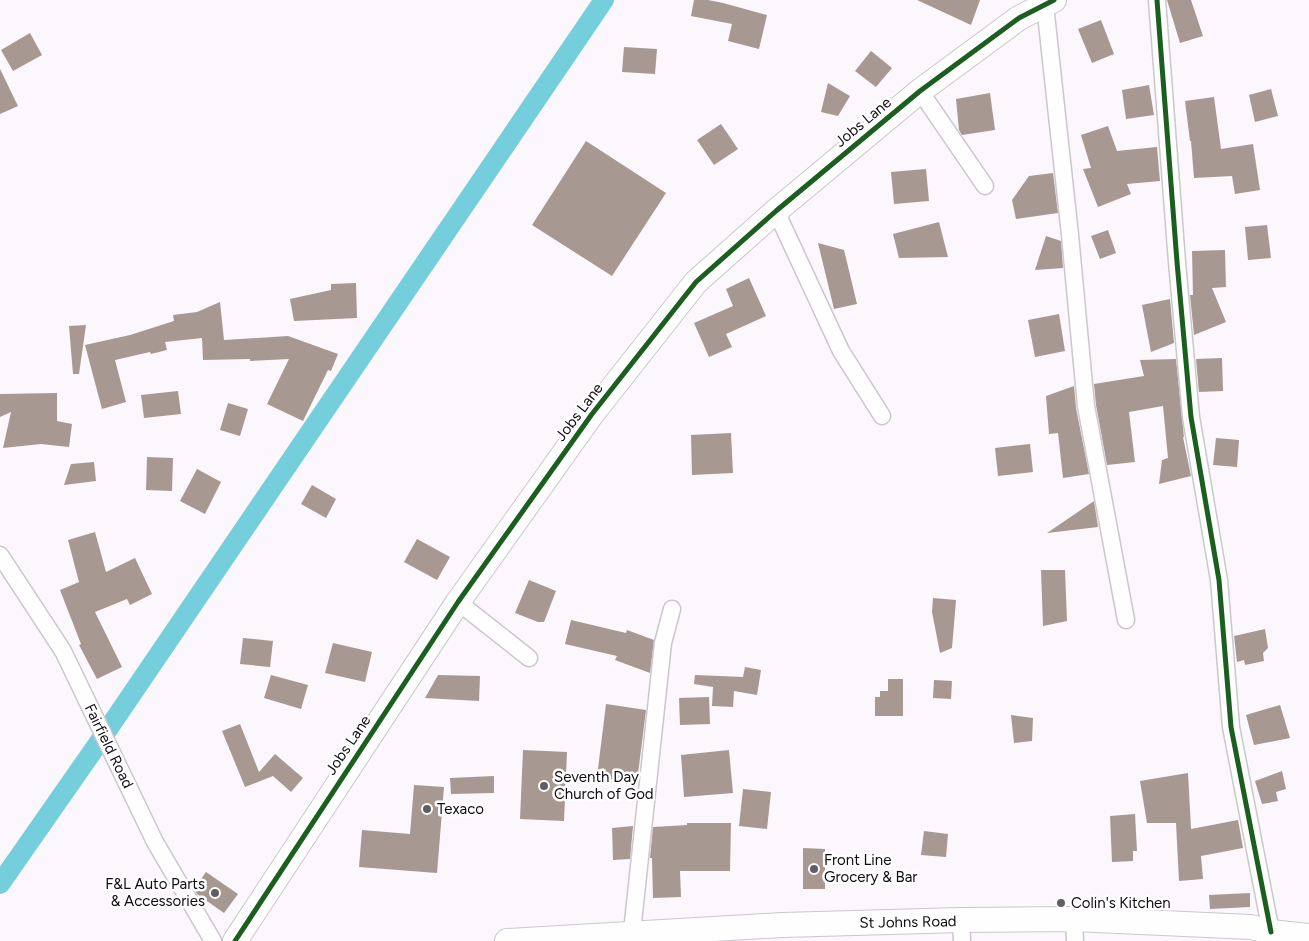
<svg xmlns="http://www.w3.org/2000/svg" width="1309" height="941" viewBox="0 0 1309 941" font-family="Figtree,sans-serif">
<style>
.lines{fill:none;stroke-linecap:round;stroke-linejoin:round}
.canal{stroke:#75cedc;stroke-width:20}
.building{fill:#a79892}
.street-casing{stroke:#cbc7cd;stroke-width:19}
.secondary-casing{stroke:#cbc7cd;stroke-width:26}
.street{stroke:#fefeff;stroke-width:16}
.secondary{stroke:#fefeff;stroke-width:24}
.cycleway-casing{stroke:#fff;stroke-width:8}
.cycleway{stroke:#1b5e20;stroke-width:5}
.poi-dot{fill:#625d63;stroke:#fff;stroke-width:2}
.labels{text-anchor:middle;stroke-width:5;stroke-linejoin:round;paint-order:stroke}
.street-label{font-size:15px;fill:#0f0a11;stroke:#fff}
.poi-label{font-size:15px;fill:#0f0a11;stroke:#fff;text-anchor:start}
</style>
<rect width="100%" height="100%" fill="#fbf7fc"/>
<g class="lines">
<path class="canal" d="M0 884 104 735 604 0"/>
</g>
<g class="building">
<path d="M694 0H708L723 3 767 15 759 49 728 41 732 24 691 16Z"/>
<path d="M917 0H980L971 25Z"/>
<path d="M1167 0H1191L1203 36 1180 43Z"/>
<path d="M1101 20 1114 54 1092 63 1078 29Z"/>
<path d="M30 33 42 55 13 71 1 50Z"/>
<path d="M624 47 657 49 655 74 622 72Z"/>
<path d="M871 51 892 68 876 87 855 71Z"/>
<path d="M0 69 18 106 0 114Z"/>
<path d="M828 83 850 96 838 116 821 112Z"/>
<path d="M1149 85 1154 115 1126 119 1122 90Z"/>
<path d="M1271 89 1278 116 1255 122 1249 95Z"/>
<path d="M990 93 995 130 962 135 959 130 956 99Z"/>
<path d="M1214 97 1221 149 1253 144 1260 190 1235 194 1232 176 1194 178 1191 141H1190L1185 101Z"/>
<path d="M721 124 738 149 714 165 697 140Z"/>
<path d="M1108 126 1117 151 1157 147 1160 181 1127 184 1131 194 1098 207 1083 169 1091 168 1081 135Z"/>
<path d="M586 141 666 193 612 276 532 225Z"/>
<path d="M926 169 929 201 894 204 891 172Z"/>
<path d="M1053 173 1058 213 1016 219 1012 200 1029 176Z"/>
<path d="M939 222 948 257 899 258 893 234Z"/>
<path d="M1267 225 1271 258 1248 260 1245 227Z"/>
<path d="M1108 230 1116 253 1100 259 1091 236Z"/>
<path d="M1046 236 1061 241 1063 268 1035 270Z"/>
<path d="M818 243 844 250 857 304 834 309Z"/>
<path d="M1225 250 1226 287 1212 288 1226 322 1194 335 1190 295H1193L1192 251Z"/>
<path d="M749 278 766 316 726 334 732 347 709 357 694 323 733 306 726 289Z"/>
<path d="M356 283 357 318 294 321 290 299 331 290V284Z"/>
<path d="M1170 299 1174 343 1151 352 1142 305Z"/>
<path d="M220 302 224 340 288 336 338 354 331 371 328 370 303 421 267 404 289 359 250 361V359L203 360 202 338 165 342 167 350 151 354 150 352 115 360 126 402 102 409 85 345 130 335 174 321 173 315 197 312Z"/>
<path d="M1059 314 1065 351 1035 357 1028 320Z"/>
<path d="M86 325 79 374H73L69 326Z"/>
<path d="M1222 358 1223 391 1199 392 1196 359Z"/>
<path d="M1176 359 1184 437H1183L1191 476 1159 484 1162 460 1168 458 1163 406 1129 412 1135 462 1107 465 1096 405 1094 384 1144 376 1140 360Z"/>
<path d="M1074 386 1076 408 1089 474 1063 478 1058 433 1049 434 1046 396Z"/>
<path d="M178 391 181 414 144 418 141 395Z"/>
<path d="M57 393V421L72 424 69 447 41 444 3 448 11 412 0 417V394Z"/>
<path d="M228 403 248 409 240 436 220 430Z"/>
<path d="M731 433 733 473 692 475 691 435Z"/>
<path d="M1216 438 1239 440 1237 467 1213 465Z"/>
<path d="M1030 444 1033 472 998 476 995 448Z"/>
<path d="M147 457 173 458 172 491 146 490Z"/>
<path d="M94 462 96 481 64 485 71 464Z"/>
<path d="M197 469 221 482 205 514 180 501Z"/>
<path d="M312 485 336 499 326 518 301 504Z"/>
<path d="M1094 501 1098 527 1047 533Z"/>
<path d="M95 532 106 572 135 558 152 594 130 605 127 599 95 612 122 667 97 679 79 645 81 644 60 590 79 582 68 540Z"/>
<path d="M417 539 450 557 437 580 404 562Z"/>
<path d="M1041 570H1065L1067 621 1043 626Z"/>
<path d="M529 580 556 591 544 622H538L515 613Z"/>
<path d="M933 598 956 600 952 648 940 653 932 612Z"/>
<path d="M571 620 626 633 627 630 654 640 650 673 615 660 617 656 565 644Z"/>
<path d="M1265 629 1268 648 1263 653 1264 661 1245 665 1244 660 1237 662 1234 636Z"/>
<path d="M243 638 273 641 270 667 240 664Z"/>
<path d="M333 643 372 652 365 682 325 673Z"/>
<path d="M745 667 761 670 757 695 734 691 733 707 712 706 713 687 694 684 695 675 743 677Z"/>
<path d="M271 675 308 685 301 709 264 698Z"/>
<path d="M438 675 480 676 479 701 425 698Z"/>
<path d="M888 679H903V716H875V697H880V691H888Z"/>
<path d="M934 680 952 681 951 699 933 698Z"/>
<path d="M709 697 710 724 680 725 679 698Z"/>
<path d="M606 704 646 710 637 782 597 777Z"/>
<path d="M1280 705 1290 738 1254 745 1246 715Z"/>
<path d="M1011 715 1033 718 1032 741 1014 743Z"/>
<path d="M240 724 259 772 275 754 303 778 291 792 273 776 245 787 222 731Z"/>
<path d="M523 750 567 752 564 821 520 819Z"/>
<path d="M729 750 733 793 684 797 681 755Z"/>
<path d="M1282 771 1286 789 1276 792 1278 801 1262 804 1255 781Z"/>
<path d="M1188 773 1191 829 1238 820 1243 848 1201 856 1203 879 1179 881 1176 823H1147L1140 781Z"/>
<path d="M494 776V793L451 794 450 778Z"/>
<path d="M414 785 444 787 437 873 359 867 362 830 410 834Z"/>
<path d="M743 789 771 792 767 829 739 826Z"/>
<path d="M1135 814 1137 851H1133V861L1112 862 1110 816Z"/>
<path d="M687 823H731L730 871H680L681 897 653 898 652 858H650L653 827 687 825Z"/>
<path d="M633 826 630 859 613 860 612 828Z"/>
<path d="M924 831 948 834 946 857 921 855Z"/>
<path d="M803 848 825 849V889H803Z"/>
<path d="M206 872 238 894 224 913 197 894 194 889Z"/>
<path d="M1250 893V907L1210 909 1209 895Z"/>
</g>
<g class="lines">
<g class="street-casing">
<g id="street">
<path d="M1157 0 1177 262 1191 417 1219 580 1231 727 1271 932"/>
<path d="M1045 5 1070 235 1086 406 1126 620"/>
<path d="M920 91 985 186"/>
<path d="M776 211 841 351 882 416"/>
<path d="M0 555 63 651 155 842 213 941"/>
<path d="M458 602 529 658"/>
<path d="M1074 919 1075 941"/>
<path d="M961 920 962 941"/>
<path d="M631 941 663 643 672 609"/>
</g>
</g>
<g class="secondary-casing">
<g id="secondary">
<path d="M235 941 458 602 592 414 696 282 776 211 920 91 1019 18 1054 0"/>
<path d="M507 941 782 925 961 920 1074 919 1251 927 1271 932 1309 936"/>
</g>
</g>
<use href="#street" class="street"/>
<use href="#secondary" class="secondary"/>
<g class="cycleway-casing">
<g id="cycleway">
<path d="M1157 0 1177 262 1191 417 1219 580 1231 727 1271 932"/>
<path d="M235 941 458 602 592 414 696 282 776 211 920 91 1019 18 1054 0"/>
</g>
</g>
<use href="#cycleway" class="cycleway"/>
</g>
<g class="poi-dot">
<circle cx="544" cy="786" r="5"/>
<circle cx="427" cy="809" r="5"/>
<circle cx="814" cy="869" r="5"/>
<circle cx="215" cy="893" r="5"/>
<circle cx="1061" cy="903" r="5"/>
</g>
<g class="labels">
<g class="street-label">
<text transform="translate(863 122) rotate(-40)" y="5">Jobs Lane</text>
<text transform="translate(579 412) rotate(-53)" y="5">Jobs Lane</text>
<text transform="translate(348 745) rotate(-56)" y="5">Jobs Lane</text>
<text transform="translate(109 746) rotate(64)" y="5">Fairfield Road</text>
<text transform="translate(908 922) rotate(-1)" y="5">St Johns Road</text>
</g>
<g class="poi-label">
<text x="554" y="782">Seventh Day<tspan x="554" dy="17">Church of God</tspan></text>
<text x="437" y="814">Texaco</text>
<text x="824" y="865">Front Line<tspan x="824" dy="17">Grocery &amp; Bar</tspan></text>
<text x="205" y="889" text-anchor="end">F&amp;L Auto Parts<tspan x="205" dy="17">&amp; Accessories</tspan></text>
<text x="1071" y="908">Colin's Kitchen</text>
</g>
</g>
</svg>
